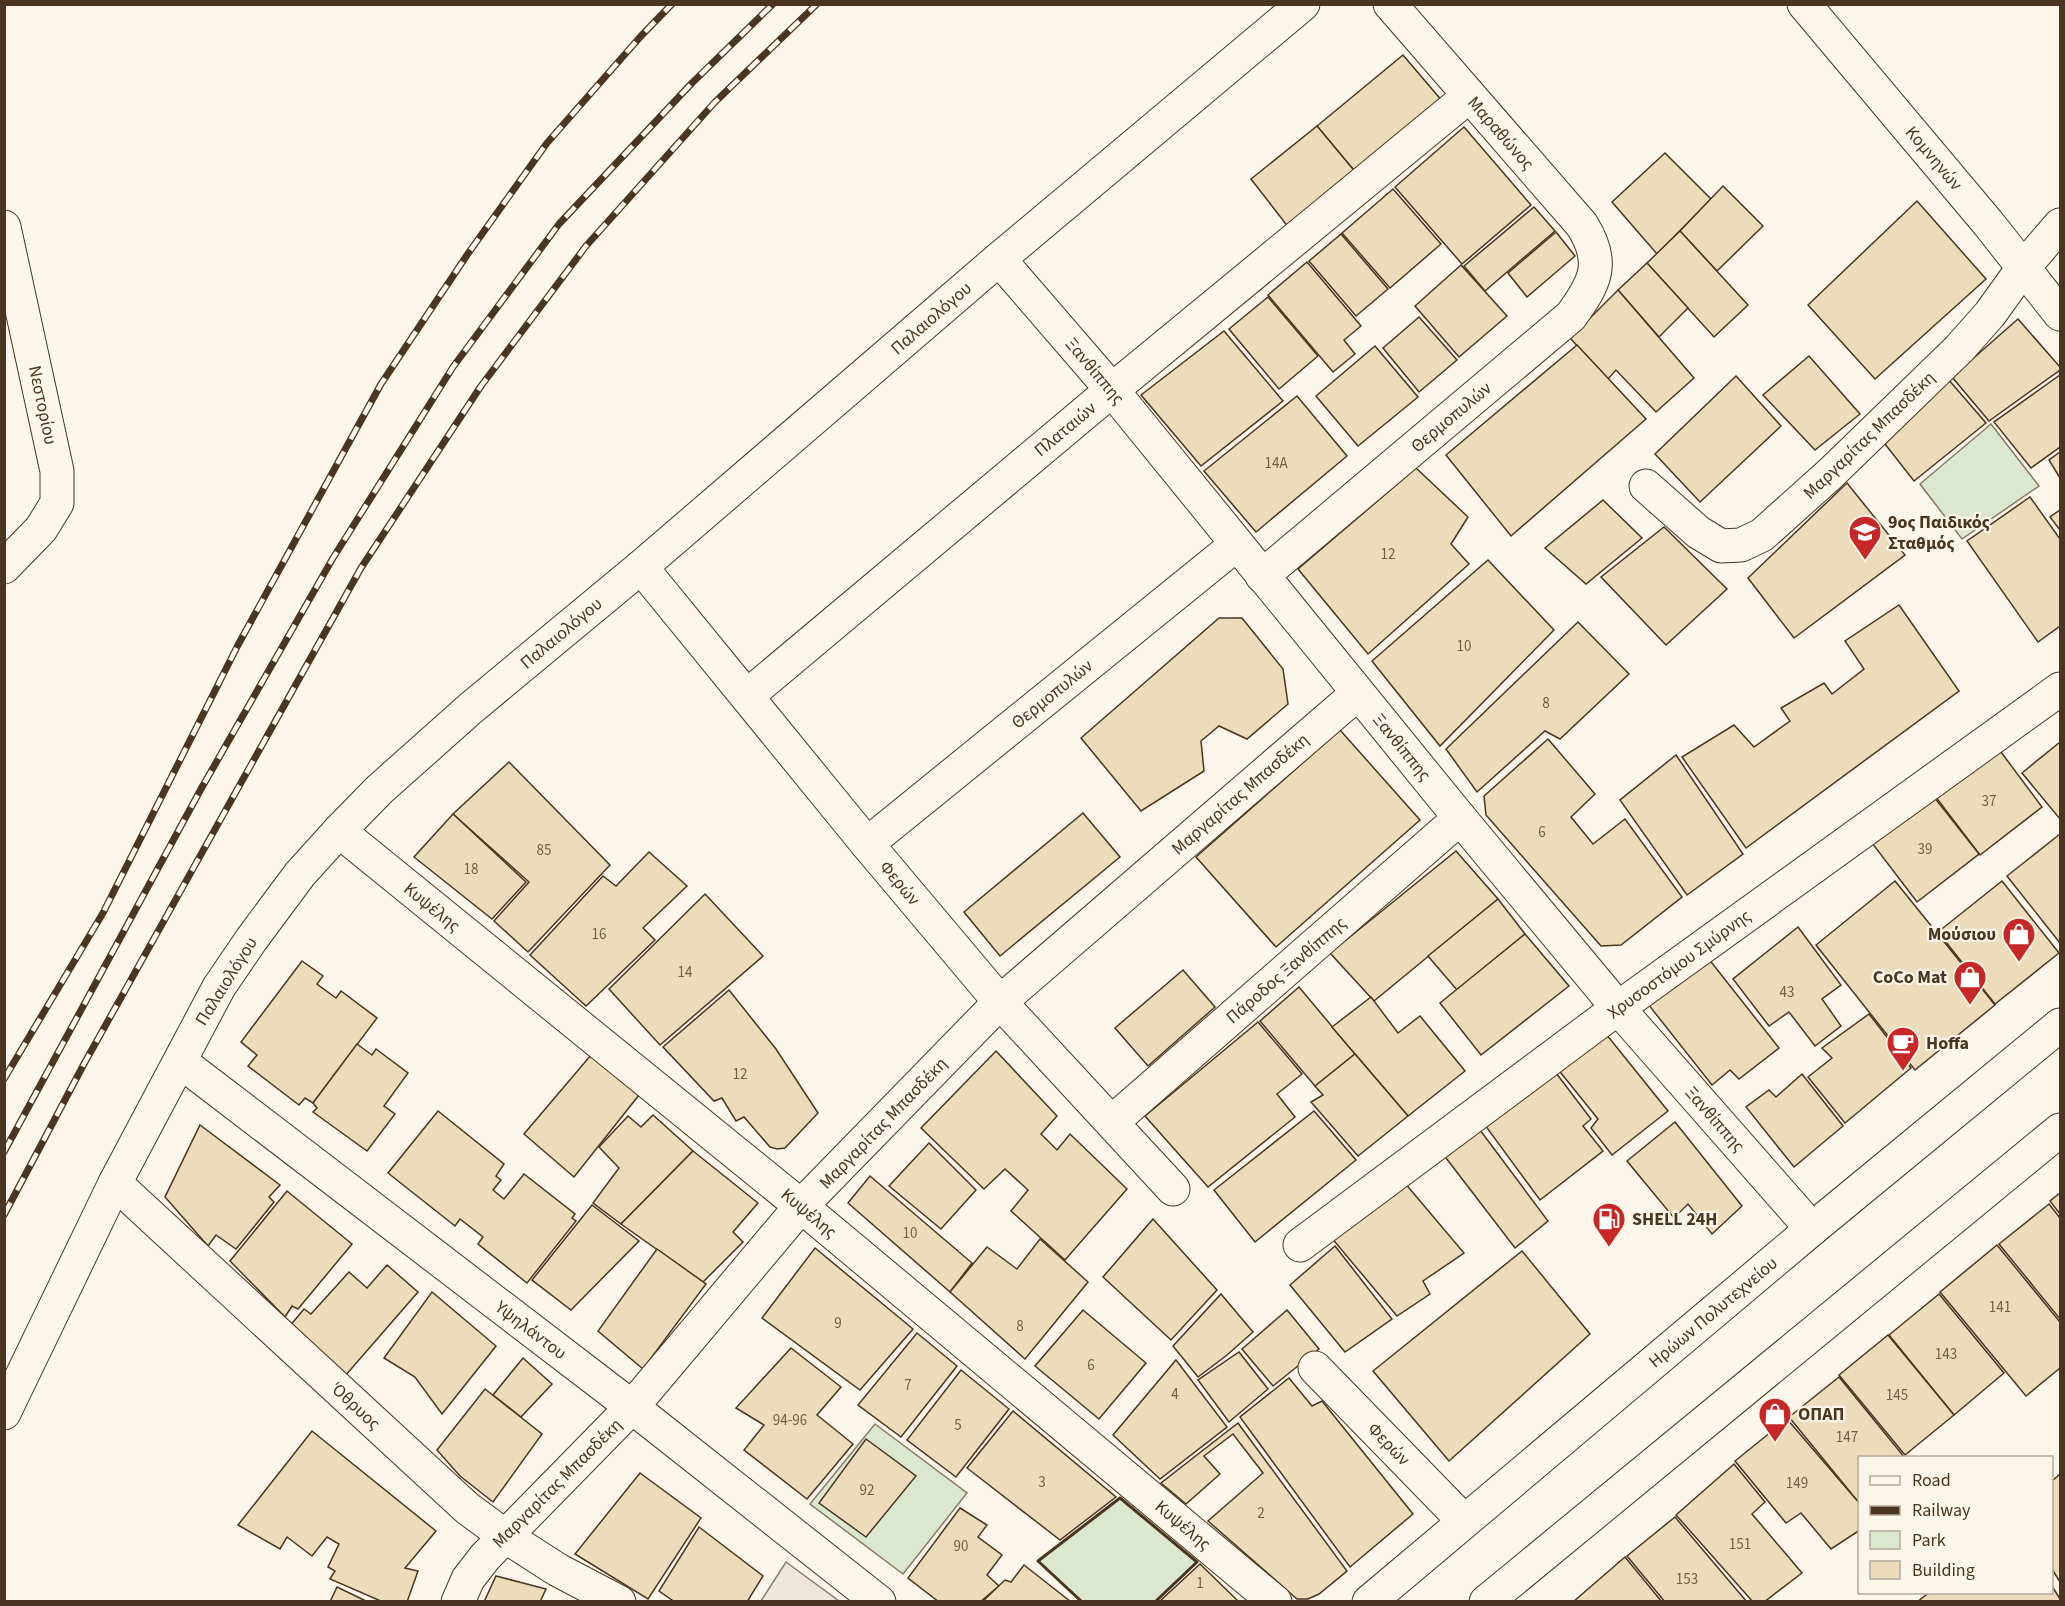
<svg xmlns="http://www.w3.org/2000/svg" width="2065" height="1606" viewBox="0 0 2065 1606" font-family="'Source Sans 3',sans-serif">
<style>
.green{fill:#dce7d0;stroke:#887966;stroke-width:1.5}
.parking{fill:#ede7d9;stroke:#887966;stroke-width:1.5}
.building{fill:#ecdcbc;stroke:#4a3520;stroke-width:1.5}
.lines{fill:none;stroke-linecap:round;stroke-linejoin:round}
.minor-casing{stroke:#4a3520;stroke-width:35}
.tertiary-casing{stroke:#4a3520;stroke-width:35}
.primary-casing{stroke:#4a3520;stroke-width:35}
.minor{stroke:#fbf6e9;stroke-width:33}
.tertiary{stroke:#fbf6e9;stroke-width:33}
.primary{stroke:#fbf6e9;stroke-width:33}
.rail-casing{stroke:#4a3520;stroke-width:7}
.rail{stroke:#fbf6e9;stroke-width:4.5;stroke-dasharray:14;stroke-linecap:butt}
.wall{stroke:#4a3520;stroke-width:3}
.labels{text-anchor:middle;stroke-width:4.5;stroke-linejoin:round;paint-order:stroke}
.number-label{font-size:15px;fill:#725f47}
.street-label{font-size:18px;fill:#4a3520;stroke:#fbf6e9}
.poi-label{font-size:18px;font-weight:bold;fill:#4a3520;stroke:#fbf6e9;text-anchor:start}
</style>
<rect width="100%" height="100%" fill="#fbf6e9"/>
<g class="green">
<path d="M1991 424 2039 486 1962 539 1920 484Z"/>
<path d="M875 1424 967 1493 903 1574 810 1504Z"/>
<path d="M1120 1498 1197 1562 1155 1601H1082L1038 1561Z"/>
</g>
<path class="parking" d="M786 1562 839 1601H761Z"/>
<g class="building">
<path d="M1403 55 1443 102 1357 174 1317 126Z"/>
<path d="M1317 126 1357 174 1289 228 1251 179Z"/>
<path d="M1464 127 1531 205 1462 264 1395 187Z"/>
<path d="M1665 153 1711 199 1657 254 1612 202Z"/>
<path d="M1723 186 1763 226 1717 271 1680 231Z"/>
<path d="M1393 189 1441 244 1390 288 1342 233Z"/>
<path d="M1917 201 1986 279 1875 379 1808 305Z"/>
<path d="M1534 207 1555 231 1485 291 1464 266Z"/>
<path d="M1680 231 1748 305 1714 337 1647 263Z"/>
<path d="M1556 232 1575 256 1527 297 1508 273Z"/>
<path d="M1341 234 1388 289 1356 316 1309 261Z"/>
<path d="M1307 262 1361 326 1344 340 1355 354 1333 372 1268 295Z"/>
<path d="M1647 263 1688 308 1659 337 1618 290Z"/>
<path d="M1461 265 1507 316 1459 357 1415 306Z"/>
<path d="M1618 290 1694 378 1656 412 1616 370 1608 379 1570 338Z"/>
<path d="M1268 297 1318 356 1279 389 1229 329Z"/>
<path d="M1419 317 1457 360 1419 392 1383 348Z"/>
<path d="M2018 319 2060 367V370L1989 421 1952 377Z"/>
<path d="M1224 331 1283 401 1201 466 1141 395Z"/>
<path d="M1577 345 1646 419 1511 536 1446 455Z"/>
<path d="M1375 346 1418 397 1358 446 1316 396Z"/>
<path d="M1809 356 1860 414 1815 450 1763 395Z"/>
<path d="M2060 375V447L2031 468 1994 422Z"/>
<path d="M1736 376 1781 426 1700 502 1655 454Z"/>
<path d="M1948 379 1986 423 1914 481 1885 444Z"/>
<path d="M1297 396 1347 456 1256 532 1204 471Z"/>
<path d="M2060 452V478L2049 460Z"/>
<path d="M1416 468 1468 517 1451 544 1469 564 1368 654 1298 569Z"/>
<path d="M1847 483 1905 555 1794 638 1748 578Z"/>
<path d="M2030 497 2060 539V626L2038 642 1967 541Z"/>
<path d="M1603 500 1642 538 1586 584 1545 548Z"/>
<path d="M2060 510V530L2050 517Z"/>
<path d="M1664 527 1727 589 1666 645 1601 577Z"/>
<path d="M1488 560 1554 630 1440 746 1372 661Z"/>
<path d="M1899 605 1959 691 1746 848 1682 757 1734 725 1754 747 1790 721 1781 708 1824 683 1832 694 1864 669 1845 641Z"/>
<path d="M1219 618H1242L1283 669 1288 704 1247 739 1219 726 1201 741 1204 771 1141 811 1081 738Z"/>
<path d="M1578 622 1629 674 1560 739 1545 731 1477 792 1446 749Z"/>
<path d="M1340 730 1420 820 1276 947 1196 857Z"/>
<path d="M1548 739 1595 794 1571 817 1593 844 1625 819 1682 897 1621 945 1601 946 1486 815 1484 796Z"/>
<path d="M2060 742V819L2022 773Z"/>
<path d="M1998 748 2042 807 1980 855 1935 796Z"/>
<path d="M1676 755 1743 854 1687 895 1620 800Z"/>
<path d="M509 762 610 865 528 952 494 921 529 882 453 814Z"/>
<path d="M1934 797 1979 854 1917 902 1872 843Z"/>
<path d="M1083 813 1120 857 1000 956 964 912Z"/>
<path d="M453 814 526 882 492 919 414 857Z"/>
<path d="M2060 834V943L2007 876Z"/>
<path d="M1456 851 1498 899 1374 1001 1330 953Z"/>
<path d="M649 852 687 886 643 928 655 940 586 1006 530 955 603 876 616 886Z"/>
<path d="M1895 881 1995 1005 1915 1070 1816 945Z"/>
<path d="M2002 881 2059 953 1995 1004 1938 932Z"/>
<path d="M705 894 763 956 660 1045 609 989Z"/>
<path d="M1498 899 1525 934 1457 990 1428 956Z"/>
<path d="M1798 927 1841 985 1822 999 1841 1026 1815 1046 1789 1012 1769 1026 1733 979Z"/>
<path d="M1525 934 1569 986 1481 1055 1440 1003Z"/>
<path d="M1708 958 1779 1048 1739 1079 1730 1070 1712 1085 1648 1004Z"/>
<path d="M302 961 323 976 317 984 336 998 341 991 377 1018 313 1103 305 1098 299 1105 248 1066 257 1055 241 1042Z"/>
<path d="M1183 970 1215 1007 1148 1066 1115 1028Z"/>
<path d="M1299 987 1355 1054 1315 1086 1260 1021Z"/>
<path d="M729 990 776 1049 818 1113 785 1148 777 1149 770 1147 744 1117 736 1121 722 1098 714 1101 663 1047Z"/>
<path d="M1371 997 1398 1033 1420 1016 1465 1071 1408 1116 1332 1027Z"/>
<path d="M1869 1014 1911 1068 1845 1123 1808 1077 1832 1058 1822 1048Z"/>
<path d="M1258 1022 1302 1074 1277 1094 1295 1117 1208 1187 1145 1116Z"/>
<path d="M1602 1029 1668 1111 1612 1155 1591 1128 1598 1119 1557 1068Z"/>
<path d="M357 1044 372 1055 376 1049 408 1073 384 1106 395 1114 367 1151 313 1112 317 1108 313 1103Z"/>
<path d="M996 1051 1057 1116 1041 1134 1057 1150 1070 1134 1127 1189 1065 1260 1011 1211 1028 1190 1005 1169 984 1189 921 1128Z"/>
<path d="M1355 1054 1408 1116 1358 1156 1311 1102 1323 1095 1315 1086Z"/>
<path d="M591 1055 639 1095 574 1177 524 1134Z"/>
<path d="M1553 1069 1591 1119 1583 1126 1603 1151 1540 1200 1482 1121Z"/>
<path d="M1802 1074 1843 1126 1794 1167 1746 1107 1769 1090 1776 1097Z"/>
<path d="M438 1111 504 1164 496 1176 501 1180 493 1190 504 1199 524 1174 575 1214 572 1218 576 1221 527 1283 478 1244 483 1237 460 1219 455 1226 388 1173Z"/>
<path d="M1314 1111 1356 1160 1255 1242 1214 1190Z"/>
<path d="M653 1115 693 1151 621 1224 593 1203 619 1168 599 1147 628 1116 641 1127Z"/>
<path d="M1675 1122 1742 1206 1712 1234 1688 1204 1674 1218 1627 1161Z"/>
<path d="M200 1125 280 1185 269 1197 274 1202 236 1249 216 1235 208 1246 165 1197Z"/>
<path d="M1477 1126 1548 1221 1515 1248 1443 1154Z"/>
<path d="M929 1143 976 1190 941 1229 889 1186Z"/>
<path d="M693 1151 758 1203 733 1232 743 1242 703 1282 621 1224Z"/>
<path d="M870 1176 972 1263 950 1292 848 1203Z"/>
<path d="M1404 1182 1464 1253 1423 1281 1430 1294 1397 1316 1330 1236Z"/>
<path d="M287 1191 352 1244 298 1309 292 1306 285 1317 230 1261Z"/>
<path d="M2060 1193V1214L2050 1201Z"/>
<path d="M2049 1204 2060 1218V1319L1999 1244Z"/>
<path d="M592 1205 639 1241 571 1310 532 1280Z"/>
<path d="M1153 1219 1217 1290 1171 1340 1103 1277Z"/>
<path d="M1040 1239 1088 1282 1025 1359 950 1292 987 1247 1017 1269Z"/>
<path d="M1997 1245 2060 1322V1368L2026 1396 1940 1292Z"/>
<path d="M1335 1246 1392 1319 1345 1352 1290 1285Z"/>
<path d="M815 1248 913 1329 860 1390 762 1318Z"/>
<path d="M657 1249 706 1284 643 1369 598 1331Z"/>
<path d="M1522 1251 1590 1334 1449 1461 1373 1371Z"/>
<path d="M387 1265 418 1292 345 1376 289 1327 304 1309 311 1314 349 1272 367 1288Z"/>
<path d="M432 1292 496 1346 442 1414 415 1377 384 1358Z"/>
<path d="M1221 1294 1253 1332 1227 1355 1198 1377 1173 1346Z"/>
<path d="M1939 1294 2004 1373 1954 1415 1889 1335Z"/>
<path d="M1083 1310 1146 1363 1099 1419 1035 1366Z"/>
<path d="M1287 1310 1319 1349 1273 1386 1242 1349Z"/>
<path d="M917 1333 957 1366 901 1437 858 1405Z"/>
<path d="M1888 1335 1954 1415 1905 1455 1839 1375Z"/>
<path d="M791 1348 841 1387 817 1415 853 1444 807 1499 744 1450 764 1425 736 1408Z"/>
<path d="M1239 1352 1268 1389 1229 1422 1198 1380Z"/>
<path d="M523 1358 552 1384 521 1417 493 1395Z"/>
<path d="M1176 1360 1227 1427 1160 1479 1113 1435Z"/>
<path d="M961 1370 1009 1409 956 1477 907 1440Z"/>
<path d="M1839 1377 1905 1458H1860V1504L1789 1417Z"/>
<path d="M1289 1378 1312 1406 1322 1401 1413 1514 1350 1567 1240 1417Z"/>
<path d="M485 1389 542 1434 493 1502 460 1476 437 1450Z"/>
<path d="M1013 1411 1116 1497 1060 1540 967 1468Z"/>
<path d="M1787 1419 1860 1504V1530L1831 1549 1801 1513 1786 1523 1735 1461Z"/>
<path d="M1238 1423 1347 1571 1319 1594 1308 1599H1297L1208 1521 1263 1473 1233 1434 1204 1456 1220 1474 1186 1504 1161 1483Z"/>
<path d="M312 1431 436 1531 405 1568 418 1571 407 1602H383L330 1579 335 1571 328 1567 339 1544 327 1537 312 1556 287 1537 280 1549 238 1525Z"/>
<path d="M866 1439 916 1476 866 1537 819 1503Z"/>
<path d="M1734 1464 1765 1502 1752 1514 1802 1573 1764 1602H1753L1676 1515Z"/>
<path d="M640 1473 701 1518 648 1599 575 1554Z"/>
<path d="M2060 1474V1582L2052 1569V1481Z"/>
<path d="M960 1508 987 1525 978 1537 1002 1555 987 1575 999 1586 980 1602H939L908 1578Z"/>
<path d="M1675 1517 1747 1602H1665L1627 1556Z"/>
<path d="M699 1527 763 1576 747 1602H675L659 1591Z"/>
<path d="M1625 1557 1662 1602H1573Z"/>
<path d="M1200 1564 1239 1602H1159Z"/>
<path d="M1024 1565 1071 1602H982L1005 1580 1011 1582Z"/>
<path d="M496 1576 546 1589 540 1602H484Z"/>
<path d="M2052 1586 2060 1599V1602H1917L1930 1592H2052Z"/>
<path d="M337 1587 368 1602H330Z"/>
</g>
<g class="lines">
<g class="minor-casing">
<g id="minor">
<path d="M1804 4 1988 223 2060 314"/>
<path d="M4 227 57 471V503L41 529 4 567"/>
<path d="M999 259 1112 390 1460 818 1618 1008 1812 1229"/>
<path d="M1646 486 1698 532 1721 546 1741 545 1762 535 1830 474 1959 349 1990 314 2023 268 2060 225"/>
<path d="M641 567 867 844 1000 1002 1173 1189"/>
<path d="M1262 576 1571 316C1595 283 1606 263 1582 225L1390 4"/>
<path d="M747 696 1112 390 1469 96"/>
<path d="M339 831 801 1206 1275 1602"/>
<path d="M867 844 1237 544"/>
<path d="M181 1062 632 1407 879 1602"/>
<path d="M1112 1122 1460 818"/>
<path d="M115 1183 467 1508 505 1536 558 1570 619 1602"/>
<path d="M1300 1245 1618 1008 2060 689"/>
<path d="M1315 1368 1464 1521"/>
<path d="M458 1602 468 1579 485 1557 632 1407 801 1206 1000 1002 1358 693"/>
</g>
</g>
<g class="tertiary-casing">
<path id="tertiary" d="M4 1413 115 1183 219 987 251 940 300 874 339 831 379 790 471 708 641 567 999 259 1303 4"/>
</g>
<g class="primary-casing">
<g id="primary">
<path d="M1369 1602 1812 1229 2060 1025"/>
<path d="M1486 1602 2060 1130"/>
</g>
</g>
<use href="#minor" class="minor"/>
<use href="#tertiary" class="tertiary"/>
<use href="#primary" class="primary"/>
<g class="rail-casing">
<g id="rail">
<path d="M4 1079 103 913 238 645 381 384 467 255 547 143 641 36 672 4"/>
<path d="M4 1152 201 789 333 558 453 367 559 224 692 83 773 4"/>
<path d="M4 1215 85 1062 361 568 481 386 586 246 715 102 817 4"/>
</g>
</g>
<use href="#rail" class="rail"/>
<path class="wall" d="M1082 1602 1038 1561 1120 1498 1197 1562 1155 1602"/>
</g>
<defs>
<g id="school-pin" transform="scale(1.725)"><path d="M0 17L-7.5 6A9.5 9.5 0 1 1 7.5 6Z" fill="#c62828" stroke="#fbf6e9"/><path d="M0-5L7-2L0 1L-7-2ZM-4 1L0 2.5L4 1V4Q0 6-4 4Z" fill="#fff"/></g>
<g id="shop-pin" transform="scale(1.725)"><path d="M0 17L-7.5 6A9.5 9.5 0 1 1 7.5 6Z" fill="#c62828" stroke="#fbf6e9"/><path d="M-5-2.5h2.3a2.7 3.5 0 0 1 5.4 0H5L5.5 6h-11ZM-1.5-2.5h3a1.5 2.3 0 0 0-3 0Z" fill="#fff"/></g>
<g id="cafe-pin" transform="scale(1.725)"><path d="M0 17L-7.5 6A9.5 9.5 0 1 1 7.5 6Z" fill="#c62828" stroke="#fbf6e9"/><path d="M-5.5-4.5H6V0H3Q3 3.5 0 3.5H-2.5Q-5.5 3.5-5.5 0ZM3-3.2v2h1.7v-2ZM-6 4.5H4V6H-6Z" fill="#fff"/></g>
<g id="fuel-pin" transform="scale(1.725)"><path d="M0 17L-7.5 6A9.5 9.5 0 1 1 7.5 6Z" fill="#c62828" stroke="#fbf6e9"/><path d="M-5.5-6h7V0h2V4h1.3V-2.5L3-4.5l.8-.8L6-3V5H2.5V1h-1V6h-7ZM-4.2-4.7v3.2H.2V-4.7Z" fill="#fff"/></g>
</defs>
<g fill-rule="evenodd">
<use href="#school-pin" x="1865" y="532"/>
<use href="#shop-pin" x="2019" y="934"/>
<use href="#shop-pin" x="1970" y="977"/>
<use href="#cafe-pin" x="1903" y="1043"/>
<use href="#fuel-pin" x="1609" y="1219"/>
<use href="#shop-pin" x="1775" y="1414"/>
</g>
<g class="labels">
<g class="number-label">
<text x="1276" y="468">14A</text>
<text x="1388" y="559">12</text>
<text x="1464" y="651">10</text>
<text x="1546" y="708">8</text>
<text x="1989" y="806">37</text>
<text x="1542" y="837">6</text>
<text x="1925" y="854">39</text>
<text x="544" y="855">85</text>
<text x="471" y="874">18</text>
<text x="599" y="939">16</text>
<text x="685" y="977">14</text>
<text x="1787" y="997">43</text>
<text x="740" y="1079">12</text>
<text x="910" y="1238">10</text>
<text x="2000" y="1312">141</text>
<text x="838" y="1328">9</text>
<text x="1020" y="1331">8</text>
<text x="1946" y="1359">143</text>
<text x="1091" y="1370">6</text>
<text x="908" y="1390">7</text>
<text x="1175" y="1399">4</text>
<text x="1897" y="1400">145</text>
<text x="790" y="1425">94-96</text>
<text x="958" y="1430">5</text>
<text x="1847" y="1442">147</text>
<text x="1042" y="1487">3</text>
<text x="1797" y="1488">149</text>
<text x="867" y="1495">92</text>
<text x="1261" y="1518">2</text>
<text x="1740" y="1549">151</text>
<text x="961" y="1551">90</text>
<text x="1687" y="1584">153</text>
<text x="1200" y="1588">1</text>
</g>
<g class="street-label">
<text transform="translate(1501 133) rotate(49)" y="6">Μαραθώνος</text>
<text transform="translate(1934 158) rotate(50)" y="6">Κομνηνών</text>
<text transform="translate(931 318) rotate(-41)" y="6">Παλαιολόγου</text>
<text transform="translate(1095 371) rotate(50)" y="6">Ξανθίππης</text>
<text transform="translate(43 405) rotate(78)" y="6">Νεστορίου</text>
<text transform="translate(1451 417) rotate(-40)" y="6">Θερμοπυλών</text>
<text transform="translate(1065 429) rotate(-40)" y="6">Πλαταιών</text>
<text transform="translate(1869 435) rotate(-44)" y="6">Μαργαρίτας Μπασδέκη</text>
<text transform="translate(561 633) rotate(-40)" y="6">Παλαιολόγου</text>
<text transform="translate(1052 694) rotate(-39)" y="6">Θερμοπυλών</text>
<text transform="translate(1402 747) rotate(51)" y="6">Ξανθίππης</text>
<text transform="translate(1240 794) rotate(-41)" y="6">Μαργαρίτας Μπασδέκη</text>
<text transform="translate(900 883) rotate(50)" y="6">Φερών</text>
<text transform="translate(432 907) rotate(39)" y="6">Κυψέλης</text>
<text transform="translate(1679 964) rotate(-36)" y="6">Χρυσοστόμου Σμύρνης</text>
<text transform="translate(1286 970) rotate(-41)" y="6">Πάροδος Ξανθίππης</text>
<text transform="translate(226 981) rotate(-58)" y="6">Παλαιολόγου</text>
<text transform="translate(1715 1119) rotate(49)" y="6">Ξανθίππης</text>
<text transform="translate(883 1123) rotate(-46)" y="6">Μαργαρίτας Μπασδέκη</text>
<text transform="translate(809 1213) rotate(40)" y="6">Κυψέλης</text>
<text transform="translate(1713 1312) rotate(-40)" y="6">Ηρώων Πολυτεχνείου</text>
<text transform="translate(531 1330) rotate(37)" y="6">Υψηλάντου</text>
<text transform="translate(356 1406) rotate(43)" y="6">Όθρυος</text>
<text transform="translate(1389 1444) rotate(46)" y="6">Φερών</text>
<text transform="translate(557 1483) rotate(-45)" y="6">Μαργαρίτας Μπασδέκη</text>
<text transform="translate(1183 1525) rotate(40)" y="6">Κυψέλης</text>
</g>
<g class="poi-label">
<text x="1888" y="528">9ος Παιδικός<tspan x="1888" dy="21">Σταθμός</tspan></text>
<text x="1996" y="940" text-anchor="end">Μούσιου</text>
<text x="1947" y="983" text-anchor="end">CoCo Mat</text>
<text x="1926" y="1049">Hoffa</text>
<text x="1632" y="1225">SHELL 24H</text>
<text x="1798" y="1420">ΟΠΑΠ</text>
</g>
</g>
<rect width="2065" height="1606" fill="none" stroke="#4a3520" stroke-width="12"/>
<rect x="1858" y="1456" width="195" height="138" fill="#fbf6e9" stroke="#b4a999" stroke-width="1.5"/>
<rect x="1870" y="1476" width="30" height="9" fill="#fbf6e9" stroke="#b4a999" stroke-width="1.5"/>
<text x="1912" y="1486" font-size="18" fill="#4a3520">Road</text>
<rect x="1870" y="1506" width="30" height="9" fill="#4a3520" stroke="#b4a999" stroke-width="1.5"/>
<text x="1912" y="1516" font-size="18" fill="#4a3520">Railway</text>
<rect x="1870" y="1531" width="30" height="18" fill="#dce7d0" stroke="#b4a999" stroke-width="1.5"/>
<text x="1912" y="1546" font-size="18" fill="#4a3520">Park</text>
<rect x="1870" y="1561" width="30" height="18" fill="#ecdcbc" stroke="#b4a999" stroke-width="1.5"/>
<text x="1912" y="1576" font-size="18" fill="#4a3520">Building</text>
</svg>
